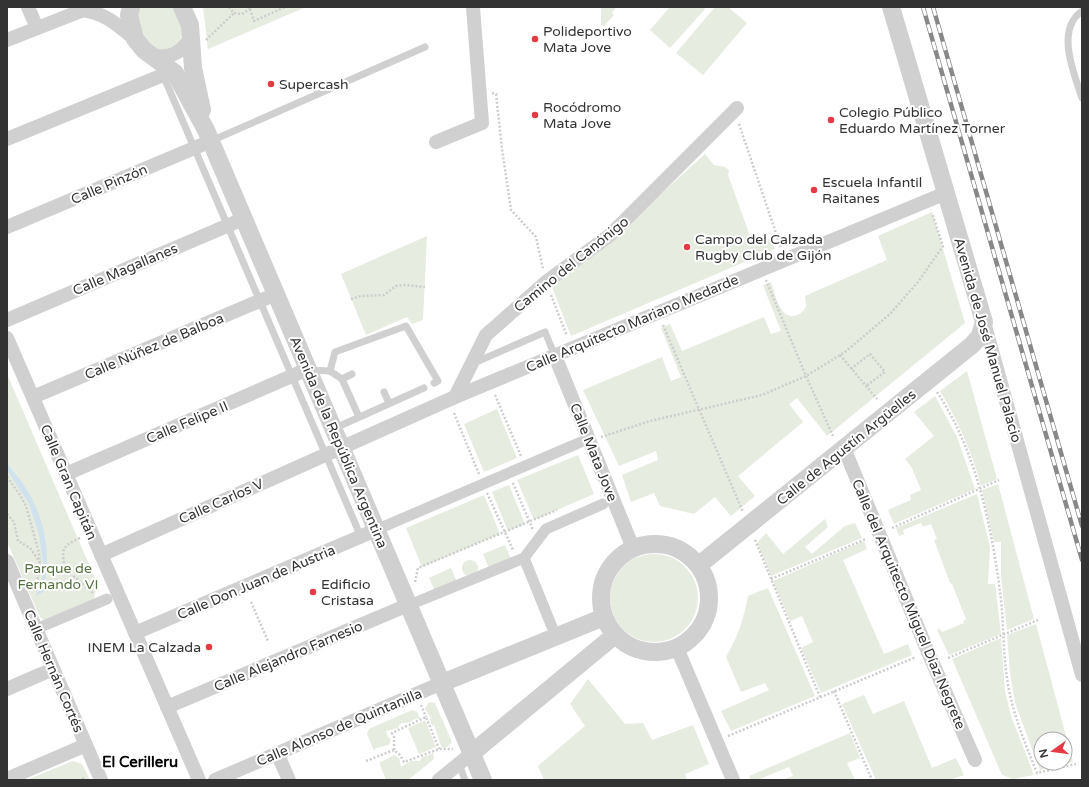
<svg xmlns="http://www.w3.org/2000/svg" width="1089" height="787" viewBox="0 0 1089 787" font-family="'Varela Round',sans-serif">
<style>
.green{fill:#e6ecdf;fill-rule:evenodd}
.water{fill:#cfe2ee}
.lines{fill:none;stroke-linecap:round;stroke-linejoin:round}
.path{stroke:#cdcdcd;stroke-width:2.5;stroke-dasharray:2 2;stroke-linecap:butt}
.service{stroke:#d0d0d0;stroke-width:7}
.pedestrian{stroke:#d0d0d0;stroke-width:11}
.minor{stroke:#d0d0d0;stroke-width:14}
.tertiary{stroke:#d0d0d0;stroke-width:18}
.rail-casing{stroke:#888;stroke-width:4.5}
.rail{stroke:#fff;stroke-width:3;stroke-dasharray:9;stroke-linecap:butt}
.poi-dot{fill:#e63946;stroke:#fff;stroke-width:1.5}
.labels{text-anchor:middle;stroke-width:4;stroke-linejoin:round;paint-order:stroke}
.poi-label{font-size:14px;fill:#333;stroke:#fff;text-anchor:start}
.street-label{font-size:14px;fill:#333;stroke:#fff}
.park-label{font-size:14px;fill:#56703f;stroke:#fff}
.neighbourhood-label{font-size:15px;font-weight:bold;fill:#000;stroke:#fff}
</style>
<rect width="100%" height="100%" fill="#fff"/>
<g class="green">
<path d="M136 7H176L183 31 180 42 172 50 162 52 153 48 139 31Z"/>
<path d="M203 7H306L208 49Z"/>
<path d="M602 7H616L612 13 614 15 604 26 601 25V9Z"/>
<path d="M670 7H703L705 9 670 48 650 30Z"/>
<path d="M715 7H728L747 23 703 75 676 53Z"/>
<path d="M705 154 714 165 725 167 729 170 728 175 753 244 771 238 775 249 571 336 550 282 611 239Z"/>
<path d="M932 212 965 323 827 436 797 398 789 404 803 422 738 476 755 496 731 516 715 497 694 514 660 506 654 493 631 502 622 475 658 460 656 451 619 466 583 390 662 357 671 381 681 377 661 328 670 324 682 351 764 317 771 334 781 331 763 285 771 282C775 293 779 318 794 316 800 315 804 311 806 306L805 296 887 260 878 236Z"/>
<path d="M427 236 423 320 412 324 407 317 366 335 341 274Z"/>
<path d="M967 371 997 479 981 486C972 452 958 421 940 391Z"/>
<path d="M7 374 97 583 94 599 44 620 40 617 7 542Z"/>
<path d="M935 396 957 437 975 489 894 524 888 510 911 500 910 495 921 490 912 468 905 459 934 436 914 412Z"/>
<path d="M497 409 517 458 484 472 464 424Z"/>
<path d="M578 455 594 494 534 520 517 480Z"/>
<path d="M998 484 1034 619 1007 630 1001 576V542H994L982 490Z"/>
<path d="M509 485 525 524 508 531 492 492Z"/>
<path d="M977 494 990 547 988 584H995L1001 634 949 655 937 630 940 629 942 632 964 623 963 621 966 619 952 584 950 583 934 540 937 539 931 524 923 527 921 523 903 530 904 534 899 536 896 528Z"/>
<path d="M484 495 500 534 422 567 406 528Z"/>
<path d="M825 519 828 527 805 547 812 554 845 526 855 523 862 538 771 576 757 543 766 533 783 554Z"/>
<path d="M864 541 867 549 843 560 884 654 908 644 912 655 821 693 801 648 813 642 802 616 790 621 773 581Z"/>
<path d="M505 545 511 559 489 568 483 554Z"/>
<circle cx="654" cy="598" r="44"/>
<circle cx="470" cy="568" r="8"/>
<path d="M451 568 457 582 435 591 429 578Z"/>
<path d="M768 588 815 696 731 731 721 711 769 690 765 683 741 692 726 657C739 634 743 621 748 596Z"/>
<path d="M1036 624 1073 762 1040 770 1015 703 1010 672 1007 635ZM1041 739H1065V763H1041Z"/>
<path d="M1001 638 1005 691 1011 716 1034 775 1013 779 1002 775 952 659Z"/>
<path d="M588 679 625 724 643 723 652 740 693 725 709 764 685 774 687 780H544L538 766 585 726 570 704Z"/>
<path d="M864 695 873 714 904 701 932 768 956 758 964 775 949 780H876L842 704Z"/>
<path d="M432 702 435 703 452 742 447 747 442 748 434 725 432 726 430 719 431 718 429 714H428L425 709 428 703Z"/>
<path d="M412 710 417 712 420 718 412 720V721C407 724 404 722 400 724L398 728 386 731 388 737 391 739 389 745 376 748 374 751 367 734 369 729Z"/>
<path d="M425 720 436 747 419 754 408 728Z"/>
<path d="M850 733 860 758 847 763 855 780H782L793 776 789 767 757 780H751L749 776Z"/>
<path d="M433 751 434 759 408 780H386L379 762H381L394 755 399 758 401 767 411 761H420L422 757 432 754Z"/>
<path d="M73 761 82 764 90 780H26Z"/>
</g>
<path class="water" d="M7 462C12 472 20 478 25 487 43 514 51 549 45 581L46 583 56 584 36 596 44 571 39 534 29 504 7 470Z"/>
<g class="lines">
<g class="path">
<path d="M229 7 234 13 242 14 252 7"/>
<path d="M250 9 254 21 285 7"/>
<path d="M206 40 234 13"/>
<path d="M492 93 496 94 502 149 511 210 536 237 543 269"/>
<path d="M739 124 781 248"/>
<path d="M766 280 806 376 833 436"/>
<path d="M551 295 567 336"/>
<path d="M351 299 361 296 384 295 396 286 404 285 425 287"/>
<path d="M663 325 743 512"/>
<path d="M840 355 877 399"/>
<path d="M851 369 870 354 885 372 866 386"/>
<path d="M937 392C977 452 992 528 1001 599 1004 629 1003 660 1009 690 1015 719 1026 746 1037 773L1076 764"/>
<path d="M495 395 521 456"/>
<path d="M454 413 479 474"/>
<path d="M601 437 650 421 762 395 806 376 845 352 890 314 918 282 943 246 932 213"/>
<path d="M7 477 20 495 26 506 39 553 40 571 34 591"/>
<path d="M513 483 533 530"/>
<path d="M487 493 513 550"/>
<path d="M7 514 14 522 18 541 30 548 40 562"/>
<path d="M892 528 999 480"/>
<path d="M80 538C58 548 63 551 65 572L71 574 93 593"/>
<path d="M755 540 820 697"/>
<path d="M771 579 866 539"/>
<path d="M415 582 418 568 557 510"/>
<path d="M251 602 268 641"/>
<path d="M948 658 1038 620"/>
<path d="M834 691 872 780"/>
<path d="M421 705 426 717"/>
<path d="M728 736 916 657"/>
<path d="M394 750V737L392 733 426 717 439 749"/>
<path d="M366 761 394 750 400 755 404 762 439 749H453"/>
<path d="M82 778 86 780"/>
</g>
<g class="service">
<path d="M1082 11C1055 30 1074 73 1082 98"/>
<path d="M163 75 361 537"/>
<path d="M211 141 425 47"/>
<path d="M474 363 545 332 555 356"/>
<path d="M310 370 330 371 342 379 359 417"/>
<path d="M330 371 335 352 406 326 438 381 434 383"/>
<path d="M342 379 352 374"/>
<path d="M384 392 389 403"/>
<path d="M333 429 424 388"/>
<path d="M459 764 465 780"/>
</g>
<g class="pedestrian">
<path d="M385 526 581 442"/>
<path d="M524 558 552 627"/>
<path d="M419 601 524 558 546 529 603 504"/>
<path d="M36 629 107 599"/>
</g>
<g class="minor">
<path d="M28 7 37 28"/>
<path d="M81 10C106 13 117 25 135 39"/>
<path d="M7 40 91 7"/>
<path d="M153 56C170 58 180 54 190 39"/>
<path d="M7 139 163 75 164 64"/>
<path d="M436 142 482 123 473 7"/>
<path d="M7 227 211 141"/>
<path d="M7 320 243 219"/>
<path d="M984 322 1082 675"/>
<path d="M7 338 199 780"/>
<path d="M555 356 633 548"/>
<path d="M33 397 276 294"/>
<path d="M455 397 486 335 546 282 610 235 737 108"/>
<path d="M844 448 928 652 975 760"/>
<path d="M66 474 308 369"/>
<path d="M101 555 455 397 946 193"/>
<path d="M7 561 101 780"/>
<path d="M135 633 376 530"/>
<path d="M677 648 733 780"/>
<path d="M7 689 53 669"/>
<path d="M167 707 408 605"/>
<path d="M277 753 289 780"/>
<path d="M7 779 86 745"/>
<path d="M215 780 442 683"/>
<path d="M439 780 472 753"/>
</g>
<g class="tertiary">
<path d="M131 7 129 15 135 39 144 50 175 73 206 130 483 780"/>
<path d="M182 7 190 25 193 68 202 110"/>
<circle cx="655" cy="598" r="54"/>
<path d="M699 565 972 345 980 336 984 322 891 7"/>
<path d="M442 683 604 617"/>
<path d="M472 753 615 635"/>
</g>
<g class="rail-casing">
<g id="rail">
<path d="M923 7 1082 560"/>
<path d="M933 7 1082 526"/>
</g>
</g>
<use href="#rail" class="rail"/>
</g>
<g class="poi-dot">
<circle cx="535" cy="39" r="4"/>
<circle cx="271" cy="84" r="4"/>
<circle cx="535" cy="115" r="4"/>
<circle cx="831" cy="120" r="4"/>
<circle cx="814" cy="190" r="4"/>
<circle cx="687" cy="247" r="4"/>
<circle cx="313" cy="592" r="4"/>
<circle cx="209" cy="647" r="4"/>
</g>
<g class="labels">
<g class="poi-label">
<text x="543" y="36">Polideportivo<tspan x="543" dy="16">Mata Jove</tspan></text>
<text x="279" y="89">Supercash</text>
<text x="543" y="112">Rocódromo<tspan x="543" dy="16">Mata Jove</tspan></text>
<text x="839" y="117">Colegio Público<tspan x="839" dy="16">Eduardo Martínez Torner</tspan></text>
<text x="822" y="187">Escuela Infantil<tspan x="822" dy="16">Raitanes</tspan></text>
<text x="695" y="244">Campo del Calzada<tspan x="695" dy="16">Rugby Club de Gijón</tspan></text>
<text x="321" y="589">Edificio<tspan x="321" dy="16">Cristasa</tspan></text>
<text x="201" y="652" text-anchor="end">INEM La Calzada</text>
</g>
<g class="street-label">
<text transform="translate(109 184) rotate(-23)" y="5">Calle Pinzón</text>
<text transform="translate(571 264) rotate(-39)" y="5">Camino del Canónigo</text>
<text transform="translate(125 269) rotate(-23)" y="5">Calle Magallanes</text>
<text transform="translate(632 323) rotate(-23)" y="5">Calle Arquitecto Mariano Medarde</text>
<text transform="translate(988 340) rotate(74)" y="5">Avenida de José Manuel Palacio</text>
<text transform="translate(154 346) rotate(-23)" y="5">Calle Núñez de Balboa</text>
<text transform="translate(187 422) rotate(-23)" y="5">Calle Felipe II</text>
<text transform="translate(339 442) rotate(67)" y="5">Avenida de la República Argentina</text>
<text transform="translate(846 447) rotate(-39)" y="5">Calle de Agustín Argüelles</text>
<text transform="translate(594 452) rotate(68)" y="5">Calle Mata Jove</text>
<text transform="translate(69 482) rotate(67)" y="5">Calle Gran Capitán</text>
<text transform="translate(221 501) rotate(-24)" y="5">Calle Carlos V</text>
<text transform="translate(256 582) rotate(-23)" y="5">Calle Don Juan de Austria</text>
<text transform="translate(909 604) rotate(67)" y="5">Calle del Arquitecto Miguel Díaz Negrete</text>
<text transform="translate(288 656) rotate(-23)" y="5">Calle Alejandro Farnesio</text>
<text transform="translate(54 671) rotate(67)" y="5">Calle Hernán Cortés</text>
<text transform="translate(339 727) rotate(-23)" y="5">Calle Alonso de Quintanilla</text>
</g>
<g class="park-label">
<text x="58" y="573">Parque de<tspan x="58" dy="16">Fernando VI</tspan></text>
</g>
<g class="neighbourhood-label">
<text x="140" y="767">El Cerilleru</text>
</g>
</g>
<rect width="1089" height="787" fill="none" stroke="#333333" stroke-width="16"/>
<g transform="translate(1053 751) rotate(256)"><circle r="19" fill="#ffffff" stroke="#adadad"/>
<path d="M0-3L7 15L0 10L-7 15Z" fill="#e63946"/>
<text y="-6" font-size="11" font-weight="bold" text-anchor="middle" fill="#333333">N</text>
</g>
</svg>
